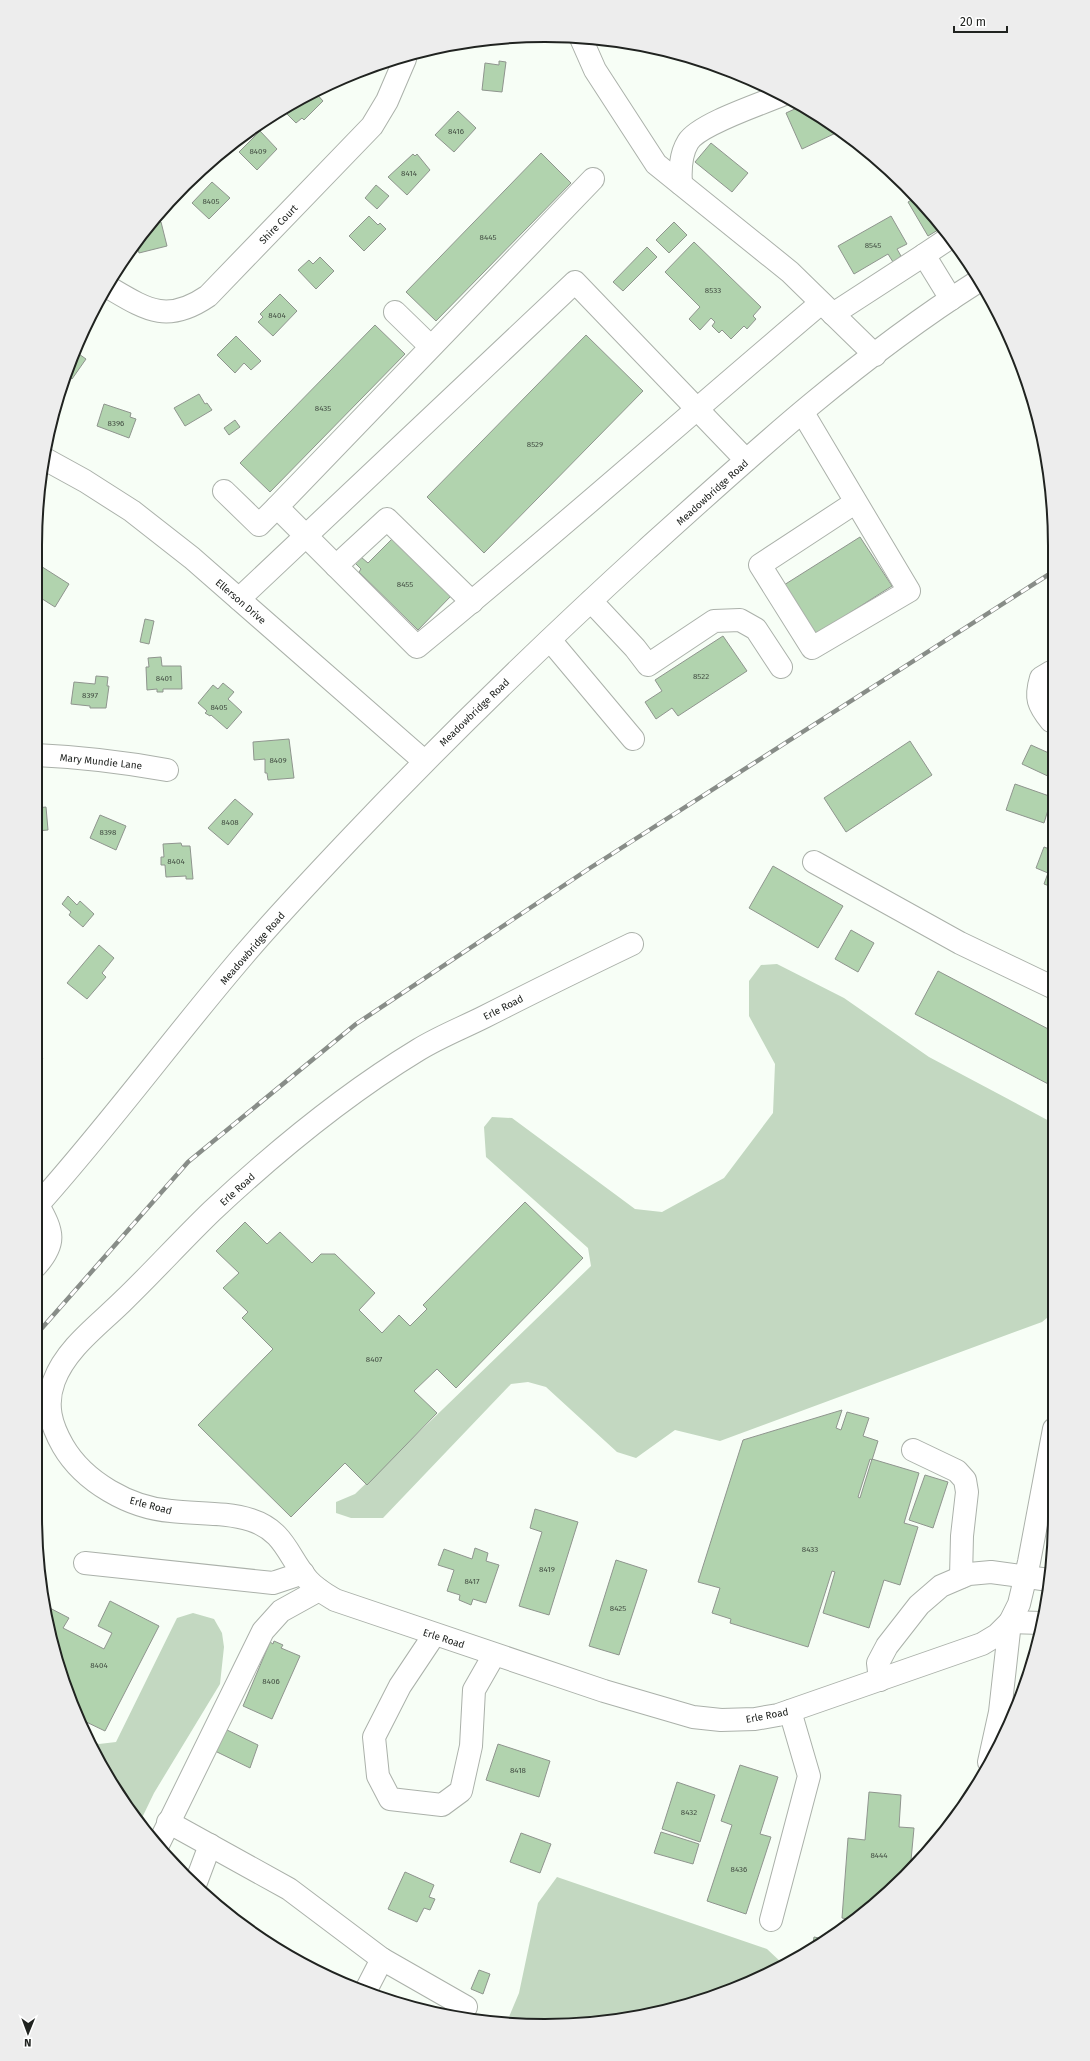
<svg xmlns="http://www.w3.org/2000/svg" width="1090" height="2061" viewBox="0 0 1090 2061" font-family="'Fira Sans',sans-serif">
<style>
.green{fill:#c3d8c1}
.building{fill:#b1d3ae;stroke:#8f958e}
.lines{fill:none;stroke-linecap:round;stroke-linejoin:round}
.minor-casing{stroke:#abb1aa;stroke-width:24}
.major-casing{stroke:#abb1aa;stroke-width:24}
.minor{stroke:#fff;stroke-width:22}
.major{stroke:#fff;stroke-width:22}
.rail-casing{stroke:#888d88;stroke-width:4.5}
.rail{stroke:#fff;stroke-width:3;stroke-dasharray:9;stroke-linecap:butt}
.labels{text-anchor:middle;stroke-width:4;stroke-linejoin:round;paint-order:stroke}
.number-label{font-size:8px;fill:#444f44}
.street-label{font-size:10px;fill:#202320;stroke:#fff}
.rim{fill:none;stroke:#202320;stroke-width:2}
</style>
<rect width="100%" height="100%" fill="#f7fef6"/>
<g class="green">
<path d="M777 964 844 998 929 1057 1053 1123V1313L1042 1322 720 1441 675 1430 636 1458 617 1452 546 1387 528 1382 511 1384 383 1518H351L336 1513V1502L355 1494 591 1266 588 1248 486 1157 484 1127 492 1117 512 1118 635 1209 662 1212 724 1178 773 1113 775 1064 749 1016V981L761 965Z"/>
<path d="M193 1613 214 1619 222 1633 224 1647 220 1684 154 1793 139 1824 103 1771 89 1740 99 1744 116 1742 177 1618Z"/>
<path d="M557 1877 767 1949 783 1964 740 1987 677 2009 579 2025 506 2024 519 1993 538 1903Z"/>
</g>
<g class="building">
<path d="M499 61 506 62 502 92 482 90 485 63 499 65Z"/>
<path d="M315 92 323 101 304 120 302 118 296 123 282 109Z"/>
<path d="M799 107 838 132 802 149 786 113Z"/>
<path d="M458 111 476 128 454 152 435 135Z"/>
<path d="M260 131 277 149 257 170 239 152Z"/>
<path d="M711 143 748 173 732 192 695 162Z"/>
<path d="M541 153 571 183 436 321 406 292Z"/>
<path d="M413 154 415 156 417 154 430 170 407 195 388 177Z"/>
<path d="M212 182 230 198 209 219 192 203Z"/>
<path d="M376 185 389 196 377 209 365 198Z"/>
<path d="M915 198 943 227 928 236 908 202Z"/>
<path d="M369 216 378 225 380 223 386 229 364 251 349 236Z"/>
<path d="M891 216 907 244 897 249 901 256 893 262 888 254 854 274 838 246Z"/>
<path d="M161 222 167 246 139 253 138 249 131 251 141 234 149 226Z"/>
<path d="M674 222 687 235 669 253 656 240Z"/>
<path d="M694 242 761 307 753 316 756 319 747 329 744 326 731 339 722 330 719 333 712 326 715 322 711 318 700 330 689 319 700 307 665 272Z"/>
<path d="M647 247 657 257 623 291 613 282Z"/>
<path d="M320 257 334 271 316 289 298 270 309 260 313 264Z"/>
<path d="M280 294 297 311 273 336 258 322 263 317 260 314Z"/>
<path d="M375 325 405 354 270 492 240 463Z"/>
<path d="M586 335 643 391 484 553 427 497Z"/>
<path d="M236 336 261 361 251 370 244 363 235 373 217 355Z"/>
<path d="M76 352 86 359 72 379 67 375Z"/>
<path d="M199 394 205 404 207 403 212 410 185 426 174 408Z"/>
<path d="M104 404 131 413 130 417 136 419 129 438 97 426Z"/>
<path d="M235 420 240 427 229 435 224 428Z"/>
<path d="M860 537 892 586 815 635 784 585Z"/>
<path d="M392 539 451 596 418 630 359 572 361 569 355 563 361 557 368 563Z"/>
<path d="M36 563 69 584 55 607 36 595Z"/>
<path d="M145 619 154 621 149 644 140 642Z"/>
<path d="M723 636 747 671 678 716 672 708 656 719 645 702 662 691 655 680Z"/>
<path d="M161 657 162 666H181L182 689H163V692H157V689L147 690 146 667H149L148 658Z"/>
<path d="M96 676 108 677 107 686H109L106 708H90V706L71 704 74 682 95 684Z"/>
<path d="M223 683 234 692 228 699 242 712 227 729 211 715 210 716 205 713 207 711 198 703 213 685 218 689Z"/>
<path d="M289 739 294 778 268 780 267 773H265V759L254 760 253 742Z"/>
<path d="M910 741 932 775 846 832 824 798Z"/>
<path d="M1031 745 1051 754 1052 778 1022 764Z"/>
<path d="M1015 784 1052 797 1044 823 1006 810Z"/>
<path d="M235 799 253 814 228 845 208 828Z"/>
<path d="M46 807 48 830 36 831V808Z"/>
<path d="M100 815 126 826 116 850 90 838Z"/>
<path d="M181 843 182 846H190L193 879H186V876L166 877 165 865H161V857H164L163 844Z"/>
<path d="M1044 847 1052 850V887L1044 884 1048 873 1036 868Z"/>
<path d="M773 866 843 906 818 948 749 908Z"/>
<path d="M68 896 77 905 80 901 94 914 83 927 69 915 71 912 62 904Z"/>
<path d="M851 930 874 943 858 972 835 959Z"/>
<path d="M99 945 114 958 102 973 106 977 87 999 67 983Z"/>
<path d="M938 971 1052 1031V1086L915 1014Z"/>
<path d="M36 1050 43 1059 35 1066Z"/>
<path d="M525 1202 583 1258 456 1388 437 1369 414 1391 437 1413 367 1485 345 1463 291 1517 198 1425 273 1349 242 1318 248 1312 223 1288 239 1273 216 1251 245 1222 267 1244 280 1232 312 1263 321 1254H335L375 1293 359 1310 382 1333 399 1315 410 1326 427 1309 423 1305Z"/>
<path d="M842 1410 836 1428 841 1430 847 1412 869 1418 863 1436 878 1441 872 1460 870 1459 858 1497 860 1498 872 1459 919 1473 904 1523 918 1527 900 1585 884 1580 869 1628 823 1613 835 1572 832 1571 808 1647 730 1623 731 1619 712 1613 720 1588 698 1582 743 1440Z"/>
<path d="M925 1475 948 1482 933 1528 909 1520Z"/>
<path d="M535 1509 578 1522 549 1615 519 1606 542 1532 530 1528Z"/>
<path d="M475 1548 488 1553 486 1561 499 1565 486 1603 473 1599 471 1605 459 1600 460 1595 447 1591 454 1570 438 1565 444 1549 472 1559Z"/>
<path d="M616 1560 647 1570 619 1655 589 1646Z"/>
<path d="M110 1601 159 1626 105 1731 80 1719 62 1680 44 1605 69 1618 63 1628 104 1649 112 1633 98 1626Z"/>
<path d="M274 1641 283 1645 281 1648 300 1656 272 1719 243 1706 270 1642 273 1644Z"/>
<path d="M225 1729 258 1745 250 1768 215 1751Z"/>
<path d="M498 1744 550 1761 539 1797 486 1780Z"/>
<path d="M740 1765 778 1777 760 1834 771 1837 746 1914 707 1901 732 1825 721 1821Z"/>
<path d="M677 1782 715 1795 700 1842 662 1829Z"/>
<path d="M869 1792 901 1795 899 1827 914 1828 910 1871 853 1920 842 1918 848 1838 865 1840Z"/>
<path d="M661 1832 699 1844 693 1864 654 1853Z"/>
<path d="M521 1833 551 1844 540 1873 510 1862Z"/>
<path d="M405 1872 434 1885 429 1897 435 1899 430 1910 424 1908 417 1922 388 1909Z"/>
<path d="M814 1937 829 1940 812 1949Z"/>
<path d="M479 1970 490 1974 483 1994 471 1989Z"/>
</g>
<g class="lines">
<g class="minor-casing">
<g id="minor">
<path d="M580 36 595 70 656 164 790 272 875 355"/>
<path d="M593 179 277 507 417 647C554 535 686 417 821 303"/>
<path d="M681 184C680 170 680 155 688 142 699 124 761 104 782 95"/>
<path d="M108 287C147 310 167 324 208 296L372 126 387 101 405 59"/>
<path d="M951 299 924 255 951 237"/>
<path d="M395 312 430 346"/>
<path d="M833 314 924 255"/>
<path d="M803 413 909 591 812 648 760 565 856 502"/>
<path d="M45 459 85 481 132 511 192 558 424 761"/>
<path d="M224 491 259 525 277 507"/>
<path d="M336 566 387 519 472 602"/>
<path d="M239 599 575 282 746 460"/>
<path d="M591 601 635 648 648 665 714 621 740 620 756 629 781 667"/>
<path d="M550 640 633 739"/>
<path d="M1051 672 1041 678C1035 698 1038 705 1051 721"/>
<path d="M36 755C80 757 123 762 167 770"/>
<path d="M814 862 960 943 1052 987"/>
<path d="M632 944C582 968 533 992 484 1017 462 1028 439 1037 418 1050 344 1095 275 1152 212 1211 182 1240 154 1271 124 1300 100 1324 66 1348 54 1381 45 1405 51 1425 63 1446 84 1482 130 1508 171 1511 197 1514 226 1512 251 1520 285 1531 288 1557 308 1580 316 1589 325 1594 335 1600L604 1691 693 1717 721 1720 755 1719 778 1715 982 1644 997 1635 1010 1622 1042 1623"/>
<path d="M35 1267C57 1243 53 1232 38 1205"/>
<path d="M913 1450 957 1471 965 1480 967 1492 962 1536 961 1577"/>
<path d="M85 1563 273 1583 303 1573"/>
<path d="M434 1635 400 1686 374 1737 378 1776 390 1799 442 1805 461 1791 471 1746 474 1690 494 1655"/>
<path d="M880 1680 878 1663 887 1646 919 1605 941 1586 969 1574 991 1572 1049 1580"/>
<path d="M989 1762 1000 1712 1010 1622 1019 1604 1029 1562 1054 1429"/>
<path d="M168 1822 289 1889 382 1959 466 2007"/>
<path d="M158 1845 263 1631 281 1611 319 1590"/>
<path d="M195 1885 210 1845"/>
<path d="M771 1920 809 1776 790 1711"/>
<path d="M365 1992 382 1959"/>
</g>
</g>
<g class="major-casing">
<path id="major" d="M35 1208C108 1127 172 1039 243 956 277 916 314 877 351 838 446 738 544 643 646 550 751 455 857 358 977 282"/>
</g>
<use href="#minor" class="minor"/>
<use href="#major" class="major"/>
<g class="rail-casing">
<path id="rail" d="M35 1336 188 1162 356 1024 590 868 1051 573"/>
</g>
<use href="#rail" class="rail"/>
</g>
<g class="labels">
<g class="number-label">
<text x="456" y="134">8416</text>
<text x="258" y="154">8409</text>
<text x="409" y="176">8414</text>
<text x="211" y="204">8405</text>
<text x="488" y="240">8445</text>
<text x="873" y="248">8545</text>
<text x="713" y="293">8533</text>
<text x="277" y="318">8404</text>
<text x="323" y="411">8435</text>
<text x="116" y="426">8396</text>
<text x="535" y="447">8529</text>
<text x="405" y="587">8455</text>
<text x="701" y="679">8522</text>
<text x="164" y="681">8401</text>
<text x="90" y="698">8397</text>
<text x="219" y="710">8405</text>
<text x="278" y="763">8409</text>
<text x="230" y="825">8408</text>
<text x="108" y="835">8398</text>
<text x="176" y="864">8404</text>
<text x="374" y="1362">8407</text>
<text x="810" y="1552">8433</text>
<text x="547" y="1572">8419</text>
<text x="472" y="1584">8417</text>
<text x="618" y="1611">8425</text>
<text x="99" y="1668">8404</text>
<text x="271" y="1684">8406</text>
<text x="518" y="1773">8418</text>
<text x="689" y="1815">8432</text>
<text x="879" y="1858">8444</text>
<text x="739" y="1872">8436</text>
</g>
<g class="street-label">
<text transform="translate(278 224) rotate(-46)" y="4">Shire Court</text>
<text transform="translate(712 492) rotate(-42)" y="4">Meadowbridge Road</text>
<text transform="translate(241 601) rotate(41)" y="4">Ellerson Drive</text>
<text transform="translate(474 712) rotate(-44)" y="4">Meadowbridge Road</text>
<text transform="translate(101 761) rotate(6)" y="4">Mary Mundie Lane</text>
<text transform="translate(252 948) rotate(-49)" y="4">Meadowbridge Road</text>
<text transform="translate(503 1007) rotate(-27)" y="4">Erle Road</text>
<text transform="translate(237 1189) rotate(-42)" y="4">Erle Road</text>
<text transform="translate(151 1505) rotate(15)" y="4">Erle Road</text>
<text transform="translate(444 1638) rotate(18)" y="4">Erle Road</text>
<text transform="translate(767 1715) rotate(-11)" y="4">Erle Road</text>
</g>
</g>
<path d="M0 0H1090V2061H0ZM545 42H545A503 503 0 0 1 1048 545V1516A503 503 0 0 1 545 2019H545A503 503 0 0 1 42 1516V545A503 503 0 0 1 545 42Z" fill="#ededed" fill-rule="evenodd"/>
<path class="rim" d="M545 42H545A503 503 0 0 1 1048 545V1516A503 503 0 0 1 545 2019H545A503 503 0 0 1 42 1516V545A503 503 0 0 1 545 42Z"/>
<g transform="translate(28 2033) rotate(181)" stroke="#ffffff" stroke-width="3" paint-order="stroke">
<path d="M0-3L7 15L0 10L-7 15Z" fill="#202320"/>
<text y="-6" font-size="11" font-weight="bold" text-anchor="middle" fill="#202320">N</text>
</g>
<path d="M954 26v6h53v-6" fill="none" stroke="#202320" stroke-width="2"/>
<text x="960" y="26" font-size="12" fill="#202320" stroke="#ffffff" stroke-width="3" paint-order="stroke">20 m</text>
</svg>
